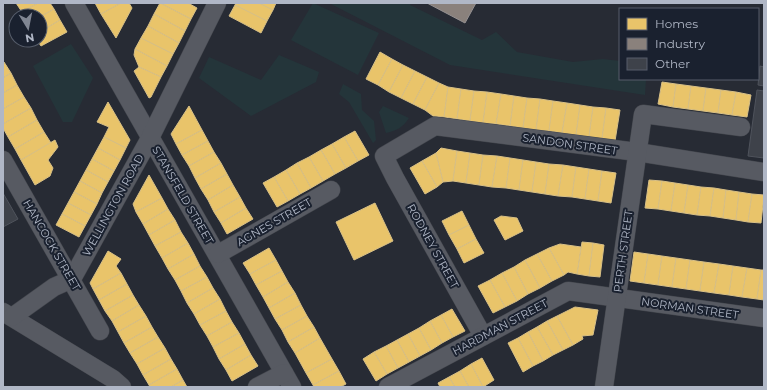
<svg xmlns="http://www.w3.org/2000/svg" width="767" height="390" viewBox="0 0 767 390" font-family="Montserrat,sans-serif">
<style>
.green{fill:#24353a}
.homes{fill:#e9c46a;stroke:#d8c086}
.industry{fill:#8a817c;stroke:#959192}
.building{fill:#3e424a;stroke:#4f535c}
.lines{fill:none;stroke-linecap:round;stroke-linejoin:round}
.minor-casing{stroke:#43464d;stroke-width:19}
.minor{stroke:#575a62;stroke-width:18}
.labels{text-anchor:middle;stroke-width:4;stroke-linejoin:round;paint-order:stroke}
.street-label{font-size:11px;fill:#b0b7c6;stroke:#1a212f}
</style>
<rect width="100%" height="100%" fill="#272b34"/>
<g class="green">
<path d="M313 3 379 33 358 75 291 40Z"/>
<path d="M329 3H411L410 5 482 40 496 32 517 52 573 62 603 59 620 61V79H646L645 95 450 65Z"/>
<path d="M71 44 93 78 72 122H63L33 66Z"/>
<path d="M279 55 319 72 316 82 251 116 199 78 209 57 261 80Z"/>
<path d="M343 84 361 94 362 110 374 121 376 140 373 143 349 102 339 94Z"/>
<path d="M383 106 409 118C402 128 398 130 386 133L379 112Z"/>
</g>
<g class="homes">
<path d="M16 3H38L22 12Z"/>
<path d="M38 3H50L54 9 40 17 24 16 22 12Z"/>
<path d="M95 3H121L101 14Z"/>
<path d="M121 3H129L132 8 116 38 101 14Z"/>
<path d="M160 3H188L197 8 191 19Z"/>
<path d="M160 3 191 19 185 31 154 14Z"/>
<path d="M236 3H259L273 10 267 21 235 5Z"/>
<path d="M259 3H276L273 10Z"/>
<path d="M235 5 267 21 261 33 229 16Z"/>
<path d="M54 9 60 20 40 32V17Z"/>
<path d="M154 14 185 31 179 43 148 26Z"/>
<path d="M60 20 67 32 41 46 37 40H40V32Z"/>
<path d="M148 26 179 43 173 54 141 38Z"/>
<path d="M141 38 173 54 167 66 135 49Z"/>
<path d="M135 49 167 66 161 77 139 67 134 55Z"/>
<path d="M380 52 392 59 378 85 366 79Z"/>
<path d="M392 59 403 65 389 92 378 85Z"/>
<path d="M3 62H4L11 73 3 78Z"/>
<path d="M403 65 415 71 401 98 389 92Z"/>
<path d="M139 67 161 77 151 97 149 98 134 71Z"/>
<path d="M415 71 427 77 413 104 401 98Z"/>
<path d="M11 73 17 85 3 93V78Z"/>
<path d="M427 77 439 83 425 110 413 104Z"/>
<path d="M662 82 676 84 673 107 658 104Z"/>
<path d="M439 83 448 87 444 117 433 116 425 110Z"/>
<path d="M676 84 691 86 688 109 673 107Z"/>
<path d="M17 85 24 97 3 109V93Z"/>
<path d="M691 86 706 88 703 111 688 109Z"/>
<path d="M448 87 461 89 457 119 444 117Z"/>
<path d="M706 88 721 90 718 113 703 111Z"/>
<path d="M461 89 474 91 470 121 457 119Z"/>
<path d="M721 90 736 92 732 115 718 113Z"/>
<path d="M474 91 487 92 483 123 470 121Z"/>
<path d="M487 92 501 94 496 124 483 123Z"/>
<path d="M736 92 751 95 747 117 732 115Z"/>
<path d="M501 94 514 96 510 126 496 124Z"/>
<path d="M514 96 527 98 523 128 510 126Z"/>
<path d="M24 97 31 108 3 124V109Z"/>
<path d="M527 98 540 99 536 130 523 128Z"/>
<path d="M540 99 553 101 549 131 536 130Z"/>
<path d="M553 101 567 103 562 133 549 131Z"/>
<path d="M108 102 130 140 126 148 104 137 109 127 97 122Z"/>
<path d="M567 103 580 105 576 135 562 133Z"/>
<path d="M580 105 593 107 589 137 576 135Z"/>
<path d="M189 106 202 130 176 144 171 134Z"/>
<path d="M593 107 606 108 602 139 589 137Z"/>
<path d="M31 108 37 120 8 137 3 128V124Z"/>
<path d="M606 108 620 110 615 141 602 139Z"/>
<path d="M37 120 44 132 15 149 8 137Z"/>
<path d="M202 130 208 141 182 155 176 144Z"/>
<path d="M355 131 369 155 358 161 344 137Z"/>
<path d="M44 132 51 143 21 160 15 149Z"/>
<path d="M104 137 126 148 120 160 98 148Z"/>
<path d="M344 137 358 161 346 168 332 144Z"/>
<path d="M55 140 58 147 48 160 53 168 50 176 35 185 21 160Z"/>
<path d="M208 141 214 152 189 166 182 155Z"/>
<path d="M332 144 346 168 335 174 321 150Z"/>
<path d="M98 148 120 160 114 171 92 159Z"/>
<path d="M441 148 457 151 453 181 443 182 436 153Z"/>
<path d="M321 150 335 174 323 181 309 157Z"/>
<path d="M457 151 470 153 466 183 453 181Z"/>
<path d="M214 152 221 163 195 178 189 166Z"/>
<path d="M436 153 443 182 437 187 422 161Z"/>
<path d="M470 153 483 155 479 185 466 183Z"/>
<path d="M483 155 497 156 492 187 479 185Z"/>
<path d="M497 156 510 158 506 188 492 187Z"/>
<path d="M309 157 323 181 311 188 297 163Z"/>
<path d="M510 158 523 160 519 190 506 188Z"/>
<path d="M92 159 114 171 108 182 86 170Z"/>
<path d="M523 160 536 162 532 192 519 190Z"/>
<path d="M422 161 437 187 425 194 410 168Z"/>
<path d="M536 162 549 164 545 194 532 192Z"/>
<path d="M221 163 227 174 201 189 195 178Z"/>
<path d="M297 163 311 188 300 194 286 170Z"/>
<path d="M549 164 563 165 558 196 545 194Z"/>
<path d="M563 165 576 167 572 197 558 196Z"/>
<path d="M576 167 589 169 585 199 572 197Z"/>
<path d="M589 169 602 171 598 201 585 199Z"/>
<path d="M86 170 108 182 102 193 80 181Z"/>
<path d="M286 170 300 194 288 201 274 177Z"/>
<path d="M602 171 616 173 611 203 598 201Z"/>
<path d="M227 174 233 185 208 200 201 189Z"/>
<path d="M149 175 162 198 136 212 133 204Z"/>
<path d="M274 177 288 201 277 207 263 183Z"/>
<path d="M649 180 662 181 658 209 645 208Z"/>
<path d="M80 181 102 193 97 204 74 192Z"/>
<path d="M662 181 675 183 671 211 658 209Z"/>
<path d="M675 183 688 185 684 213 671 211Z"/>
<path d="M233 185 240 197 214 212 208 200Z"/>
<path d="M688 185 701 187 697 215 684 213Z"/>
<path d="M701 187 714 188 710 216 697 215Z"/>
<path d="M714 188 726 190 723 218 710 216Z"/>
<path d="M726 190 739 192 736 220 723 218Z"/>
<path d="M74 192 97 204 91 215 68 203Z"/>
<path d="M739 192 752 194 748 222 736 220Z"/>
<path d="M752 194 764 195 761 223 748 222Z"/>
<path d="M240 197 246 208 221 223 214 212Z"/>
<path d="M162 198 168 209 143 224 136 212Z"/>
<path d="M68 203 91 215 85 226 62 214Z"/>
<path d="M375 203 393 241 354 260 336 222Z"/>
<path d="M246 208 253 219 227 234 221 223Z"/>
<path d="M168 209 175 220 149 235 143 224Z"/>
<path d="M462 211 469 225 449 235 442 221Z"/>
<path d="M62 214 85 226 79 237 56 225Z"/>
<path d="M501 216 517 218 523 231 505 240 494 220Z"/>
<path d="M175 220 181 232 155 246 149 235Z"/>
<path d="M469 225 476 239 457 249 449 235Z"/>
<path d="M181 232 188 243 162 258 155 246Z"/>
<path d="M476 239 484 253 464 263 457 249Z"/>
<path d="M582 242 593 243 589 276 577 274Z"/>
<path d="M188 243 194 254 168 269 162 258Z"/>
<path d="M593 243 604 245 600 277 589 276Z"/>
<path d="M560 244 581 247 577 274 568 272 564 275 549 248Z"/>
<path d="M269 248 276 260 250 274 243 263Z"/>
<path d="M549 248 564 275 552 281 537 254Z"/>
<path d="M108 251 121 259 116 266 121 273 93 289 90 283Z"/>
<path d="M634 252 648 254 644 283 630 281Z"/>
<path d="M194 254 200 266 175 280 168 269Z"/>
<path d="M537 254 552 281 540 288 525 260Z"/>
<path d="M648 254 662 256 658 285 644 283Z"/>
<path d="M662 256 676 258 672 287 658 285Z"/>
<path d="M676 258 690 260 686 289 672 287Z"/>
<path d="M276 260 282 271 256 285 250 274Z"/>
<path d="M525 260 540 288 528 294 514 267Z"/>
<path d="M690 260 704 262 700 291 686 289Z"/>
<path d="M704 262 719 264 714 293 700 291Z"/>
<path d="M719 264 733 266 729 295 714 293Z"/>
<path d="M200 266 207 277 181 291 175 280Z"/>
<path d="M733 266 747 268 742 297 729 295Z"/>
<path d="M514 267 528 294 517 301 502 273Z"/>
<path d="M747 268 761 270 757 299 742 297Z"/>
<path d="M761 270H764V300L757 299Z"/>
<path d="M282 271 288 282 263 297 256 285Z"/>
<path d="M121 273 127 284 99 300 93 289Z"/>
<path d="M502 273 517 301 505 307 490 280Z"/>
<path d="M207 277 213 288 187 303 181 291Z"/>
<path d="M490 280 505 307 493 313 478 286Z"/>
<path d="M288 282 295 293 269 308 263 297Z"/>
<path d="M127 284 133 295 105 311 99 300Z"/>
<path d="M213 288 220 299 194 314 187 303Z"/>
<path d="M295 293 301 305 275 319 269 308Z"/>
<path d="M133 295 139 305 112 321 105 311Z"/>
<path d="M220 299 226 311 200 325 194 314Z"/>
<path d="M139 305 146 316 118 332 112 321Z"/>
<path d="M301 305 307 316 282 330 275 319Z"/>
<path d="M575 307 598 310 593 335 582 336 583 339 573 345 557 316Z"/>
<path d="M452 309 465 331 453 337 441 315Z"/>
<path d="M226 311 232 322 207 336 200 325Z"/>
<path d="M441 315 453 337 442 343 430 321Z"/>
<path d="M146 316 152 327 124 343 118 332Z"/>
<path d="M307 316 314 327 288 342 282 330Z"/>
<path d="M557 316 573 345 563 350 547 321Z"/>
<path d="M430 321 442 343 431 350 419 328Z"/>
<path d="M547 321 563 350 553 355 537 327Z"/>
<path d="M232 322 239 333 213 347 207 336Z"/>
<path d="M152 327 158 337 130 353 124 343Z"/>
<path d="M314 327 320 338 295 353 288 342Z"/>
<path d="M537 327 553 355 543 361 528 332Z"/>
<path d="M419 328 431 350 420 356 408 334Z"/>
<path d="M528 332 543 361 533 366 518 338Z"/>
<path d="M239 333 245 344 219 359 213 347Z"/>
<path d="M408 334 420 356 409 362 397 340Z"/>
<path d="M158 337 165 348 137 364 130 353Z"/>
<path d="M320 338 332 359 306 373 295 353Z"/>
<path d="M518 338 533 366 523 372 508 343Z"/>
<path d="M397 340 409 362 398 368 386 346Z"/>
<path d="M245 344 251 355 226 370 219 359Z"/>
<path d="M386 346 398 368 387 374 374 352Z"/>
<path d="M165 348 171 359 143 375 137 364Z"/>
<path d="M374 352 387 374 376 381 363 359Z"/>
<path d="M251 355 258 366 232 381 226 370Z"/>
<path d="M482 358 494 380 483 387 471 364Z"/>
<path d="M171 359 177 369 149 385 143 375Z"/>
<path d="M332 359 339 371 313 385 306 373Z"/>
<path d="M471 364 483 387H469L460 371Z"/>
<path d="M177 369 183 380 171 387H150L149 385Z"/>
<path d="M339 371 346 384 340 387H314L313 385Z"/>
<path d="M460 371 469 387H455L449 377Z"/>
<path d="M449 377 455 387H440L438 383Z"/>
<path d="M183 380 187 387H171Z"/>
</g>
<path class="industry" d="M427 3H476L465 23Z"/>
<g class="building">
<path d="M760 66 764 67V86L758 85Z"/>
<path d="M757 90 764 91V158L748 156Z"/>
<path d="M3 193 18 219 3 227Z"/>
</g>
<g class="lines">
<g class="minor-casing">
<g id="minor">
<path d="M74 3 292 387"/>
<path d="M3 160 100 331"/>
<path d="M218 254 331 190"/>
<path d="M3 312 113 379 122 387"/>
<path d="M12 317 54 287 72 279 150 138 217 3"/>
<path d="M483 336 395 178 384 156 435 126 637 152 764 172"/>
<path d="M257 387 284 373"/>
<path d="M388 387 568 291 764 318"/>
<path d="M604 387 643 114 741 127"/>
</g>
</g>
<use href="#minor" class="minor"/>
</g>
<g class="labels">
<g class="street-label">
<text transform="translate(570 144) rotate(8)" y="4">SANDON STREET</text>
<text transform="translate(183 195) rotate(60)" y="4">STANSFELD STREET</text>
<text transform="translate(113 205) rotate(-61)" y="4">WELLINGTON ROAD</text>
<text transform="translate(274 222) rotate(-30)" y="4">AGNES STREET</text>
<text transform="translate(52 245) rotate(60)" y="4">HANCOCK STREET</text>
<text transform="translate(433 246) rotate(61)" y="4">RODNEY STREET</text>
<text transform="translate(623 251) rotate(-82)" y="4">PERTH STREET</text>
<text transform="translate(690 308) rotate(8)" y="4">NORMAN STREET</text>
<text transform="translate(500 327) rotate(-28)" y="4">HARDMAN STREET</text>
</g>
</g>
<rect width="767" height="390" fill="none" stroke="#b0b7c6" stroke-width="8"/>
<rect x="619" y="8" width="140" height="72" fill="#1a212f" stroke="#565d6b"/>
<rect x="627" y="18" width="20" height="12" fill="#e9c46a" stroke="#565d6b"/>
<text x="655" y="28" font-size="12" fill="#b0b7c6">Homes</text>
<rect x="627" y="38" width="20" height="12" fill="#8a817c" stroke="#565d6b"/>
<text x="655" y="48" font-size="12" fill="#b0b7c6">Industry</text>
<rect x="627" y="58" width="20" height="12" fill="#3e424a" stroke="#565d6b"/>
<text x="655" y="68" font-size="12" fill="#b0b7c6">Other</text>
<g transform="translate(28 28) rotate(170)"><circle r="19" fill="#1a212f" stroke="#565d6b"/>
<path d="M0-3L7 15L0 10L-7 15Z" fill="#808693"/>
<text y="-6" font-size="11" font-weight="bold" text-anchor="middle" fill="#b0b7c6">N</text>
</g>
</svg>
